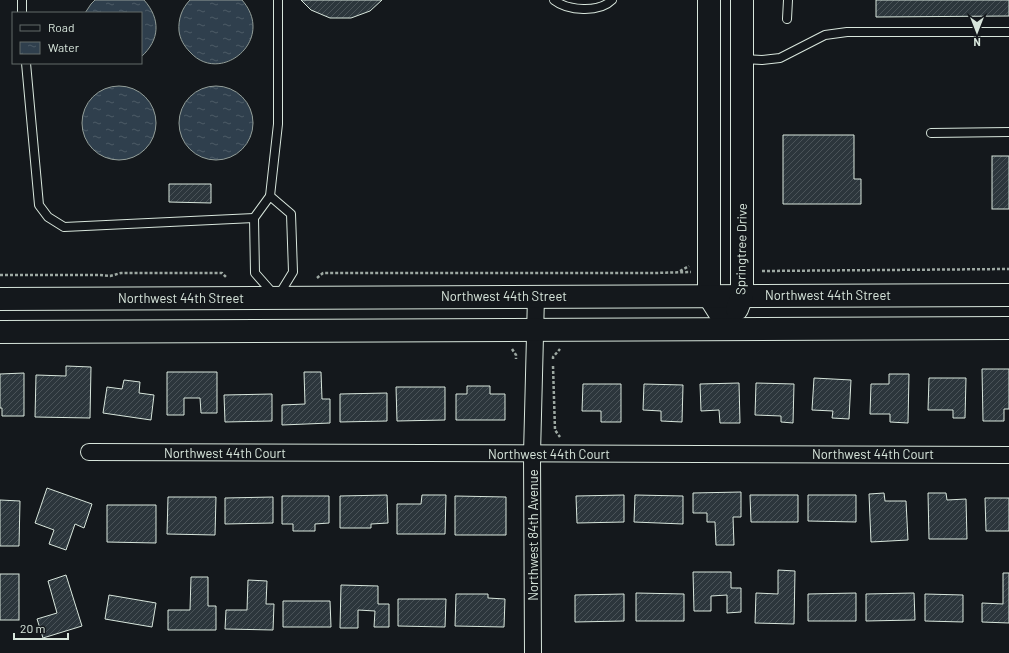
<svg xmlns="http://www.w3.org/2000/svg" width="1009" height="653" viewBox="0 0 1009 653" font-family="Barlow,sans-serif">
<style>
.water{fill:url(#water-ripples);stroke:#939e99}
.building{fill:url(#building-hatch);stroke:#d8e6dc}
.lines{fill:none;stroke-linecap:round;stroke-linejoin:round}
.lane-casing{stroke:#d8e6dc;stroke-width:10}
.street-casing{stroke:#d8e6dc;stroke-width:18}
.secondary-casing{stroke:#d8e6dc;stroke-width:24}
.path{stroke:#9da8a2;stroke-width:2.5;stroke-dasharray:3 2;stroke-linecap:butt}
.lane{stroke:#14181c;stroke-width:8}
.street{stroke:#14181c;stroke-width:16}
.secondary{stroke:#14181c;stroke-width:22}
.labels{text-anchor:middle;stroke-width:3;stroke-linejoin:round;paint-order:stroke}
.street-label{font-size:13px;fill:#d8e6dc;stroke:#14181c}
</style>
<defs>
<pattern id="water-ripples" width="26" height="14" patternUnits="userSpaceOnUse"><rect width="26" height="14" fill="#2f3f4d"/><path d="M2 4q2-2 4 0t4 0M15 11q2-2 4 0t4 0" fill="none" stroke="#4c5b66"/></pattern>
<pattern id="building-hatch" width="6" height="6" patternUnits="userSpaceOnUse"><rect width="6" height="6" fill="#2c363c"/><path d="M-1 1l2-2M0 6l6-6M5 7l2-2" fill="none" stroke="#4a5358"/></pattern>
</defs>
<rect width="100%" height="100%" fill="#14181c"/>
<g class="water">
<path d="M95 0H144C161 19 160 40 141 57V13H85L91 4Z"/>
<path d="M190 0H242C277 40 220 86 190 52 184 46 180 39 179 31 178 19 182 8 190 0Z"/>
<circle cx="119" cy="123" r="37"/>
<circle cx="216" cy="123" r="37"/>
</g>
<g class="building">
<path d="M301 0H382L370 11 351 18H330L311 10Z"/>
<path d="M876 0H1009V16L876 17Z"/>
<path d="M783 135H854V179H861V204H783Z"/>
<rect x="992" y="156" width="17" height="53"/>
<path d="M169 184H211V203L169 202Z"/>
<path d="M66 366 91 367 90 418 35 417 36 375 66 376Z"/>
<path d="M982 369H1009V409H1004V421H983Z"/>
<path d="M167 372H217V413H201L200 398H184V415H167Z"/>
<path d="M304 372H321L322 399H330V423L282 425V405L305 404Z"/>
<path d="M24 373V416H2V408H0V374Z"/>
<path d="M889 374H909L908 423 890 422V414H870L871 384H889Z"/>
<path d="M814 378 851 380 849 419 832 418 833 411 812 410Z"/>
<path d="M929 378H966L965 418H953V410H928Z"/>
<path d="M124 380 140 382 139 393 154 395 151 420 103 413 107 387 122 389Z"/>
<path d="M739 383 740 423H720L719 410 701 411 700 384Z"/>
<path d="M756 383 794 384 793 423 781 422V416L755 415Z"/>
<path d="M583 384H621V422H601V411H582Z"/>
<path d="M644 384 683 385 682 422 661 421V411L643 410Z"/>
<path d="M467 386H490V394H505V420H456V394H467Z"/>
<path d="M396 387H445V420L397 421Z"/>
<path d="M387 393V421L340 422V394Z"/>
<path d="M272 394V421L225 422 224 395Z"/>
<path d="M47 488 92 504 84 528 75 524 66 550 49 544 54 530 35 523Z"/>
<path d="M741 492V517H733L734 545H716L715 522H707V513H693V493Z"/>
<path d="M884 493 885 501H906L908 540 871 542 869 494Z"/>
<path d="M928 493H946L947 500 966 499 967 539H929Z"/>
<path d="M387 495 388 523 371 524V528H340V496Z"/>
<path d="M422 495H446L445 534H397V504H421Z"/>
<path d="M624 495V522L577 523 576 496Z"/>
<path d="M635 495 683 496V524L634 522Z"/>
<path d="M750 495H798V522H751Z"/>
<path d="M808 495H856V522L808 521Z"/>
<path d="M282 496H329V523L315 524V531H293V524H282Z"/>
<path d="M455 496 506 497V535H455Z"/>
<path d="M168 497H216L215 535 167 534Z"/>
<path d="M273 497V523L225 524V498Z"/>
<path d="M985 498H1009V531H986Z"/>
<path d="M0 500 20 501 19 546H0Z"/>
<path d="M107 505H156V543L107 542Z"/>
<path d="M778 570 795 571 794 624 755 623 756 593 778 594Z"/>
<path d="M693 572H731V588H741V612L727 613V595L711 596V611H694Z"/>
<path d="M1003 573H1009V623L982 622V603L1003 604Z"/>
<rect x="0" y="574" width="19" height="46"/>
<path d="M66 575 82 626 43 638 37 619 57 613 48 581Z"/>
<path d="M191 577H208V606H216V630H168V610H190Z"/>
<path d="M248 580 267 581 266 604H274L273 630 225 629 226 610H247Z"/>
<path d="M341 585 378 586V604H389V627H374L375 611 358 610V628H340Z"/>
<path d="M636 593 684 594V621H636Z"/>
<path d="M856 593V621H808V594Z"/>
<path d="M914 593 915 620 866 621V594Z"/>
<path d="M456 594H488V598L505 599 504 627 455 626Z"/>
<path d="M624 594V621L575 622V595Z"/>
<path d="M925 594 963 595V622L925 621Z"/>
<path d="M109 595 156 603 152 627 105 619Z"/>
<path d="M398 599H446L445 627 398 626Z"/>
<path d="M283 601H330L331 627H283Z"/>
</g>
<g class="lines">
<g class="lane-casing">
<g id="lane">
<path d="M22 0V13"/>
<path d="M554 0C568 11 599 13 612 0"/>
<path d="M787 19 788 0"/>
<path d="M743 59 762 60 780 58 825 35 847 32H1009"/>
<path d="M26 63 39 205 48 217 64 227 254 218"/>
<path d="M931 133 1009 132"/>
<path d="M270 196 291 214 293 272 277 298 255 273 254 218Z"/>
<path d="M270 196 278 124V0"/>
</g>
</g>
<g class="street-casing">
<g id="street">
<path d="M89 452 1009 455"/>
<path d="M533 653 532 454 536 296"/>
</g>
</g>
<g class="secondary-casing">
<g id="secondary">
<path d="M709 0V296L730 329"/>
<path d="M0 299 1009 295"/>
<path d="M737 309 742 296V0"/>
<path d="M0 332 1009 328"/>
</g>
</g>
<g class="path">
<path d="M680 271 689 266"/>
<path d="M762 271 1009 269"/>
<path d="M0 275H100L110 276 121 273H222L227 278"/>
<path d="M317 278 323 273H654L691 272"/>
<path d="M512 349 516 355V359"/>
<path d="M553 359V357L560 349"/>
<path d="M553 366 555 430 560 437"/>
</g>
<use href="#lane" class="lane"/>
<use href="#street" class="street"/>
<use href="#secondary" class="secondary"/>
</g>
<g class="labels">
<g class="street-label">
<text transform="translate(741 249) rotate(-89)" y="5">Springtree Drive</text>
<text x="828" y="300">Northwest 44th Street</text>
<text x="504" y="301">Northwest 44th Street</text>
<text x="181" y="303">Northwest 44th Street</text>
<text x="225" y="458">Northwest 44th Court</text>
<text x="549" y="459">Northwest 44th Court</text>
<text x="873" y="459">Northwest 44th Court</text>
<text transform="translate(533 535) rotate(-90)" y="5">Northwest 84th Avenue</text>
</g>
</g>
<rect x="12" y="12" width="130" height="52" fill="#14181c" stroke="#626a69"/>
<rect x="20" y="25" width="20" height="6" fill="#14181c" stroke="#626a69"/>
<text x="48" y="32" font-size="12" fill="#d8e6dc">Road</text>
<rect x="20" y="42" width="20" height="12" fill="url(#water-ripples)" stroke="#626a69"/>
<text x="48" y="52" font-size="12" fill="#d8e6dc">Water</text>
<g transform="translate(977 32) rotate(180)" stroke="#14181c" stroke-width="3" paint-order="stroke">
<path d="M0-3L7 15L0 10L-7 15Z" fill="#d8e6dc"/>
<text y="-6" font-size="11" font-weight="bold" text-anchor="middle" fill="#d8e6dc">N</text>
</g>
<path d="M14 633v6h54v-6" fill="none" stroke="#d8e6dc" stroke-width="2"/>
<text x="20" y="633" font-size="12" fill="#d8e6dc" stroke="#14181c" stroke-width="3" paint-order="stroke">20 m</text>
</svg>
